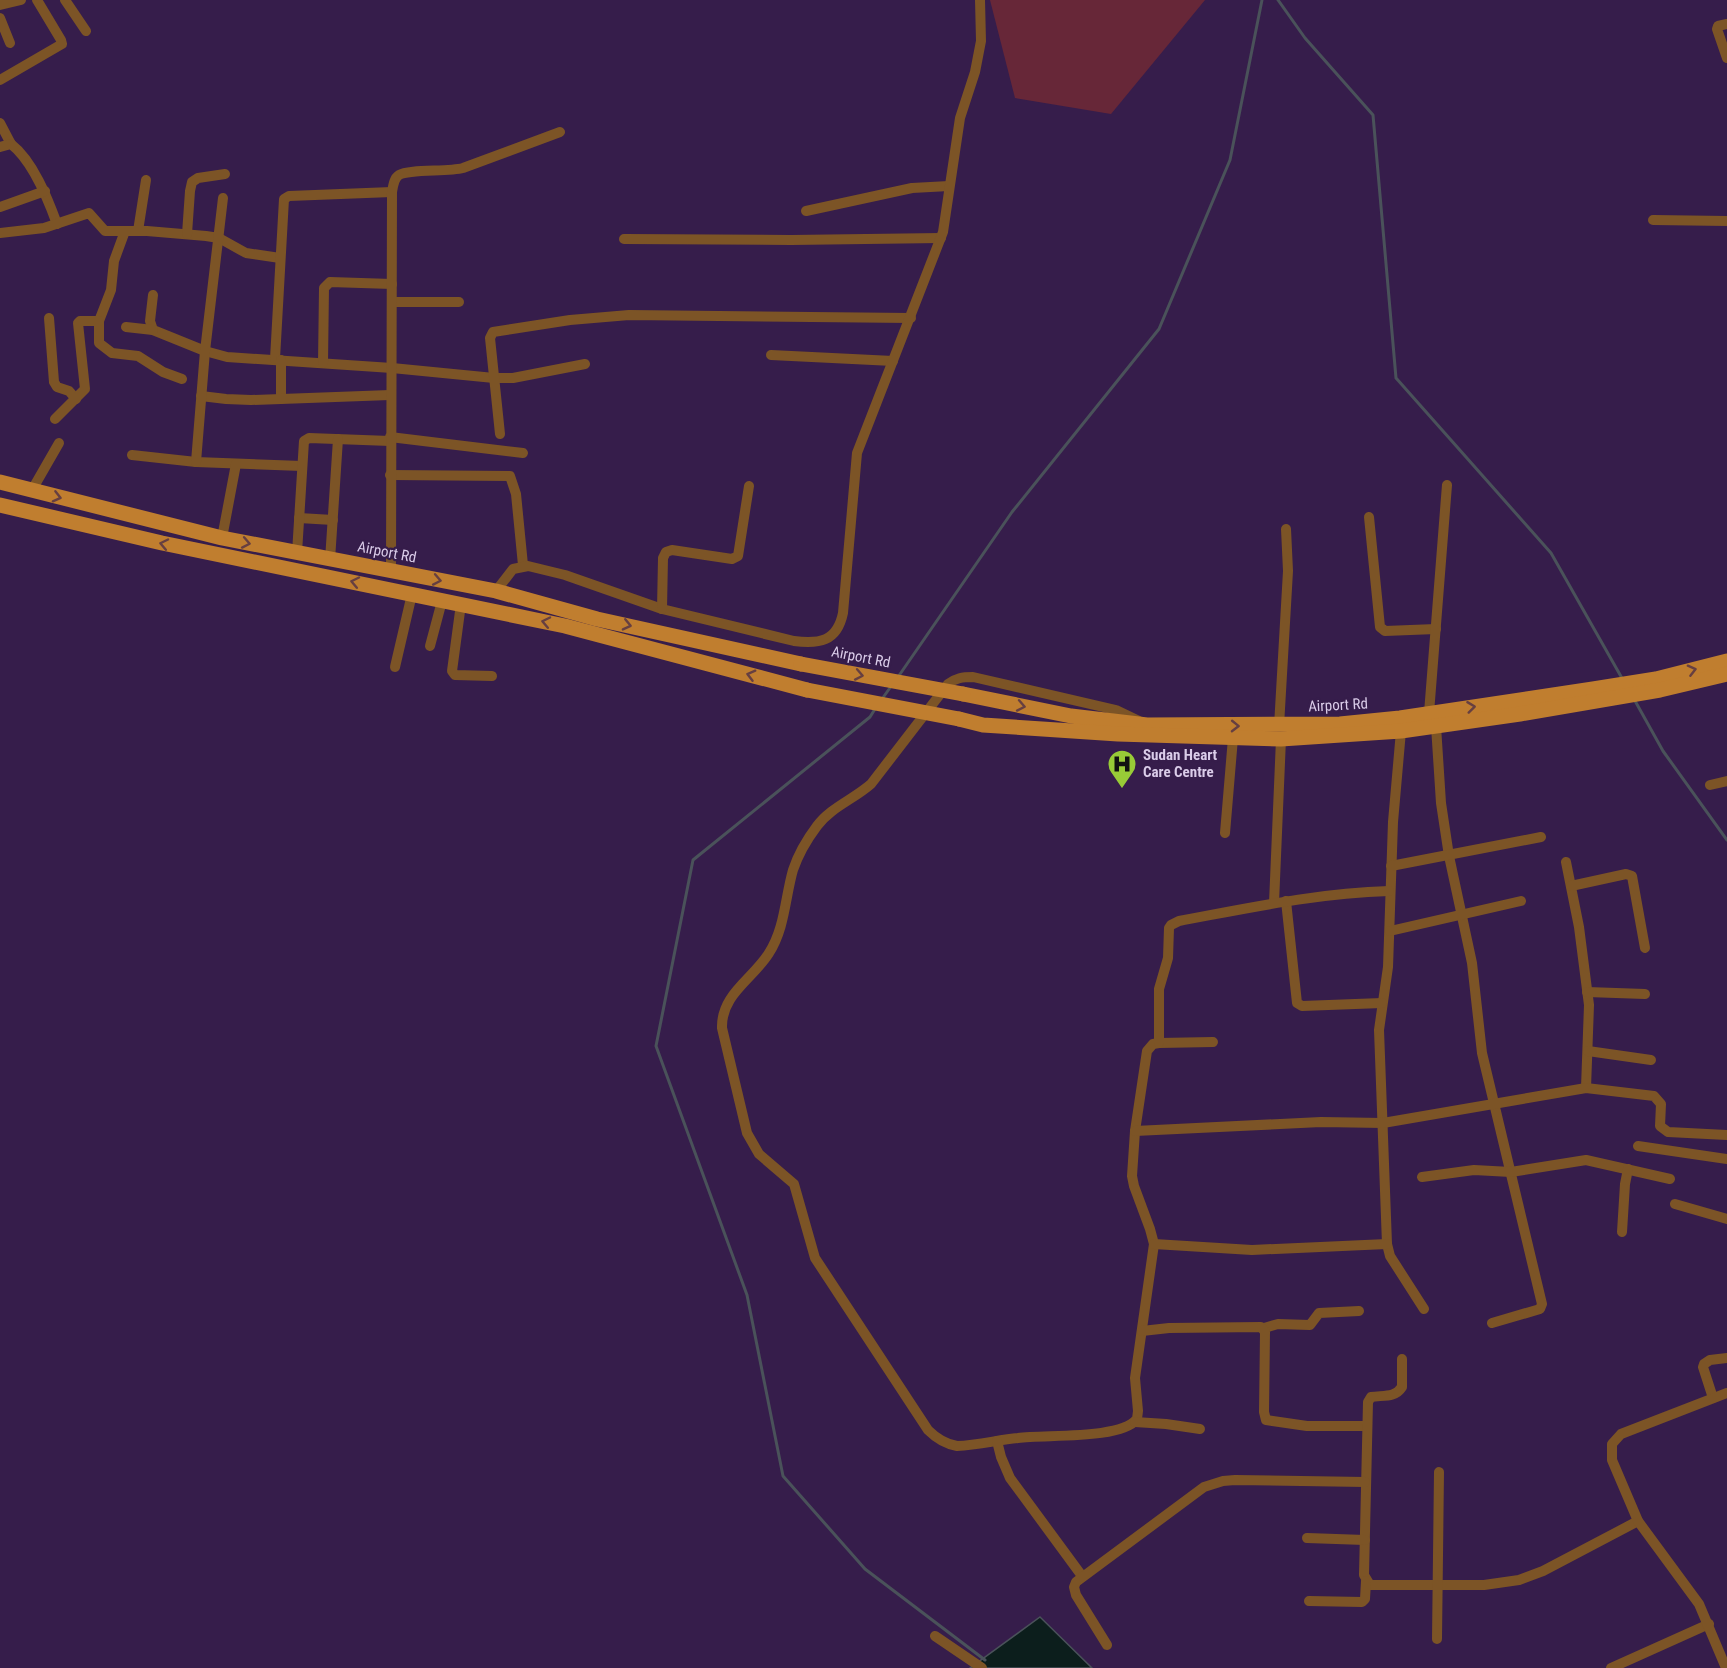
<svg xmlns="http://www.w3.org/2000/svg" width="1727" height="1668" viewBox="0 0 1727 1668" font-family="'Roboto Condensed',sans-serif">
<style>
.green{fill:#672738}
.water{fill:#0c1e1c;stroke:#4a525a;stroke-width:1.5}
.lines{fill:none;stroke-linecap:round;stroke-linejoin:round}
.stream{stroke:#4a525a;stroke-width:3}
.minor{stroke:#7c5426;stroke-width:10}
.primary{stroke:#c07e2f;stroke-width:15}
.primary-bridge{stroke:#c07e2f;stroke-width:15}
.oneway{stroke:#663f41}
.labels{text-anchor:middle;stroke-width:4.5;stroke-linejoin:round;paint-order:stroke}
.street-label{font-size:15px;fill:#dacce9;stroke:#361d4b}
.poi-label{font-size:15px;font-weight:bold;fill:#dacce9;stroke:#361d4b;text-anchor:start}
</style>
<rect width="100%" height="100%" fill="#361d4b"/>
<path class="green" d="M990 0H1205L1111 114 1015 98Z"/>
<path class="water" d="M1040 1617 1092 1668H970Z"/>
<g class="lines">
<g class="stream">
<path d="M1278 0 1305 38 1373 115 1396 378 1551 553 1623 680"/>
<path d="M898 677 1012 512 1159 329 1230 160 1262 0"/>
<path d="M882 699 892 685"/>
<path d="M1634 699 1663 751 1727 840"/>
<path d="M875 709 870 717 693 860 656 1046 747 1295 783 1476 865 1569 985 1660"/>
</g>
<g class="minor">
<path d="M65 0 86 31"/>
<path d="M0 5 21 0"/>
<path d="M0 18 10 43"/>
<path d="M1727 24 1718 26 1717 29 1727 58"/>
<path d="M0 80 62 44 61 40 37 0"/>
<path d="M0 123 11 144"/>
<path d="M0 147 11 144C33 161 48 199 57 224"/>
<path d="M0 207 45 191"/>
<path d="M806 211 912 188 949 186"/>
<path d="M1653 220 1727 221"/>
<path d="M125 231 114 261 111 290 99 321V343L112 353 138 356 163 372 182 379"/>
<path d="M138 231 146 180"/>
<path d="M0 233 44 228 89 213 105 231H147L206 236 219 238 246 253 280 258"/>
<path d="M187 234 190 191 192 182 198 178 225 174"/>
<path d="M624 239 791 240 941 238"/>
<path d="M153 295 150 321 153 330 205 351 227 357 392 368 494 378H513L585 364"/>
<path d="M392 302H459"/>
<path d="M49 318 54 382 57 387 69 391 76 399"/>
<path d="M126 327 153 330"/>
<path d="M771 355 893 361"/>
<path d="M275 359 284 199 289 196 392 192"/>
<path d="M281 360V399"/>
<path d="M323 363 324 288 330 282 392 284"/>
<path d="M201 396 226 399 251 400 390 395"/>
<path d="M55 419 85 389 78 323 80 321H99"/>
<path d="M500 434 490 338 493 332 570 320 629 315 911 318"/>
<path d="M390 437 523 453"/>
<path d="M132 455 196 462 302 466"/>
<path d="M196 462 205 351 223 198"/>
<path d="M390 475 510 476 516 494 523 565"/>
<path d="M32 490 59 443"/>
<path d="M1369 517 1380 627 1385 631 1436 629"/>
<path d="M299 518 333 520"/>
<path d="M222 538 236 464"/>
<path d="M297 553 304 441 309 438 390 441"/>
<path d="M330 560 338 439"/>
<path d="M391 571 392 192C393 186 394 178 399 175 409 169 448 172 463 168L560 132"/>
<path d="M496 591 513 569 528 566 565 575 662 609 794 641C819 644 837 642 843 613L857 453 943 232 960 118 975 72 981 41 980 0"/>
<path d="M461 604 452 671 455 675 492 676"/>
<path d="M662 609 663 558 666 552 672 550 732 559 738 556 749 486"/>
<path d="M430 646 442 601"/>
<path d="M395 667 412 594"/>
<path d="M1429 713 1447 485"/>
<path d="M1139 721 1116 710 973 677C962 677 956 678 948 684L871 784C854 799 830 808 817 826 808 838 798 855 793 870 785 898 785 928 769 953 753 979 721 994 722 1028L747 1133 759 1154 794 1184 815 1258 928 1430C937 1439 945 1444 957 1446 978 1445 998 1440 1018 1438 1045 1434 1120 1440 1137 1419L1138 1411 1135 1378 1154 1244 1150 1229 1134 1186 1132 1176 1135 1131 1147 1051 1153 1044 1159 1043 1213 1042"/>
<path d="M1279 726 1288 571 1286 529"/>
<path d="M1436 726 1441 803 1449 856 1472 963 1482 1053 1542 1304 1540 1309 1492 1323"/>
<path d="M1401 731 1393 822 1388 967 1379 1030 1387 1244 1390 1256 1424 1309"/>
<path d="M1710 785 1727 781"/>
<path d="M1225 833 1233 738"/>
<path d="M1566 862 1579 927 1589 1005 1586 1088"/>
<path d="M1391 866 1541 837"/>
<path d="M1571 886 1626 874 1632 876 1645 948"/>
<path d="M1286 901 1297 1003 1302 1006 1382 1003"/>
<path d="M1274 903 1281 739"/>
<path d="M1390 931 1521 901"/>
<path d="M1587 992 1645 994"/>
<path d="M1159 1043V989L1168 958 1169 928 1171 925 1179 921C1249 908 1318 893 1389 891"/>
<path d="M1588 1051 1651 1060"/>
<path d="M1135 1131 1321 1122 1383 1123 1586 1088 1654 1096 1661 1104 1660 1126 1668 1132 1727 1135"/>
<path d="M1638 1146 1727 1159"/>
<path d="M1422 1177 1474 1170 1511 1172 1586 1160 1670 1179"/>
<path d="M1675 1204 1727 1219"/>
<path d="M1622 1232 1625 1184 1628 1169"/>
<path d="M1154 1244 1252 1250 1387 1244"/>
<path d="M1264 1328 1278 1324 1310 1325 1319 1313 1359 1311"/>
<path d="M1142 1331 1169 1328 1261 1327 1265 1332 1264 1412 1266 1420 1307 1426H1366"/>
<path d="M1402 1359V1387C1395 1398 1383 1395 1371 1397L1368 1402 1364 1575 1370 1585H1484L1519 1580 1543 1571 1638 1521"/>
<path d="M1713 1398 1703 1367 1704 1364 1710 1360 1727 1358"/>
<path d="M1135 1422 1166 1424 1200 1429"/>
<path d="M997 1441 1001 1457 1010 1478 1082 1576"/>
<path d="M1307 1538 1365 1540"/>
<path d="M1309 1601 1362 1602 1365 1599 1366 1581"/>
<path d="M935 1636 982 1668"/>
<path d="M1437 1639 1439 1472"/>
<path d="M1107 1645 1076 1595 1074 1587 1076 1582 1204 1487 1223 1481 1235 1480 1365 1482"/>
<path d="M1611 1668 1709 1624"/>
<path d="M1726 1668 1699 1604 1638 1521 1612 1460V1444L1621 1434 1727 1393"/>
</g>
<g class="primary">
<path d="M0 482 222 538 496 591 597 619 801 664"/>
<path d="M0 505 162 543 565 626 807 690"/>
<path d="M963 694 1071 716 1147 725 1340 724 1400 718 1593 689 1656 679 1727 661"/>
<path d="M959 719 983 725 1118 734 1281 739 1401 731 1520 714 1660 690 1727 674"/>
</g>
<g class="primary-bridge">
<path d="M801 664 963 694"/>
<path d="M807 690 959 719"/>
</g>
</g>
<defs><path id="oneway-chevron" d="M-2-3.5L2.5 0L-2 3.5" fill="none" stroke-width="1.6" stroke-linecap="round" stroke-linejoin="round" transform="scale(1.5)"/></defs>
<g class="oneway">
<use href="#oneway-chevron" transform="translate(57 497) rotate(14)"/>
<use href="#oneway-chevron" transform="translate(246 543) rotate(11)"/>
<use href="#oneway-chevron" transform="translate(164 544) rotate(-168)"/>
<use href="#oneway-chevron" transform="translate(437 580) rotate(11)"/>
<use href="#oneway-chevron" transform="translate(355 582) rotate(-168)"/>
<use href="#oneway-chevron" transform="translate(546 622) rotate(-168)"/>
<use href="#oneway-chevron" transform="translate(627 625) rotate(13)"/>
<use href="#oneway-chevron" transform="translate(1692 670) rotate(-14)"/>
<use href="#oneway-chevron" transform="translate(751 675) rotate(-165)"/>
<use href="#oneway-chevron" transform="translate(859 675) rotate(11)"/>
<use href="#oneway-chevron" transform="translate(1021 706) rotate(11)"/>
<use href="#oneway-chevron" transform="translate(1471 707) rotate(-7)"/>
<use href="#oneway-chevron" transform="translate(1235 726) rotate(1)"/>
</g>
<defs>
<g id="hospital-pin" transform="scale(1.5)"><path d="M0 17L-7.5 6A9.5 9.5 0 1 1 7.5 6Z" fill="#98cb37" stroke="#361d4b"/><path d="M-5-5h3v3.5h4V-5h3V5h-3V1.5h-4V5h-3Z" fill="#111"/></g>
</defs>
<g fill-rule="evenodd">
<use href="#hospital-pin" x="1122" y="764"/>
</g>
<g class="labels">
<g class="street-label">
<text transform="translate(387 552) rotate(11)" y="5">Airport Rd</text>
<text transform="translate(861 657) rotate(11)" y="5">Airport Rd</text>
<text transform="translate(1338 705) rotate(-3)" y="5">Airport Rd</text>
</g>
<g class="poi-label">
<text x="1143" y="760">Sudan Heart<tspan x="1143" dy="17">Care Centre</tspan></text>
</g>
</g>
</svg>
